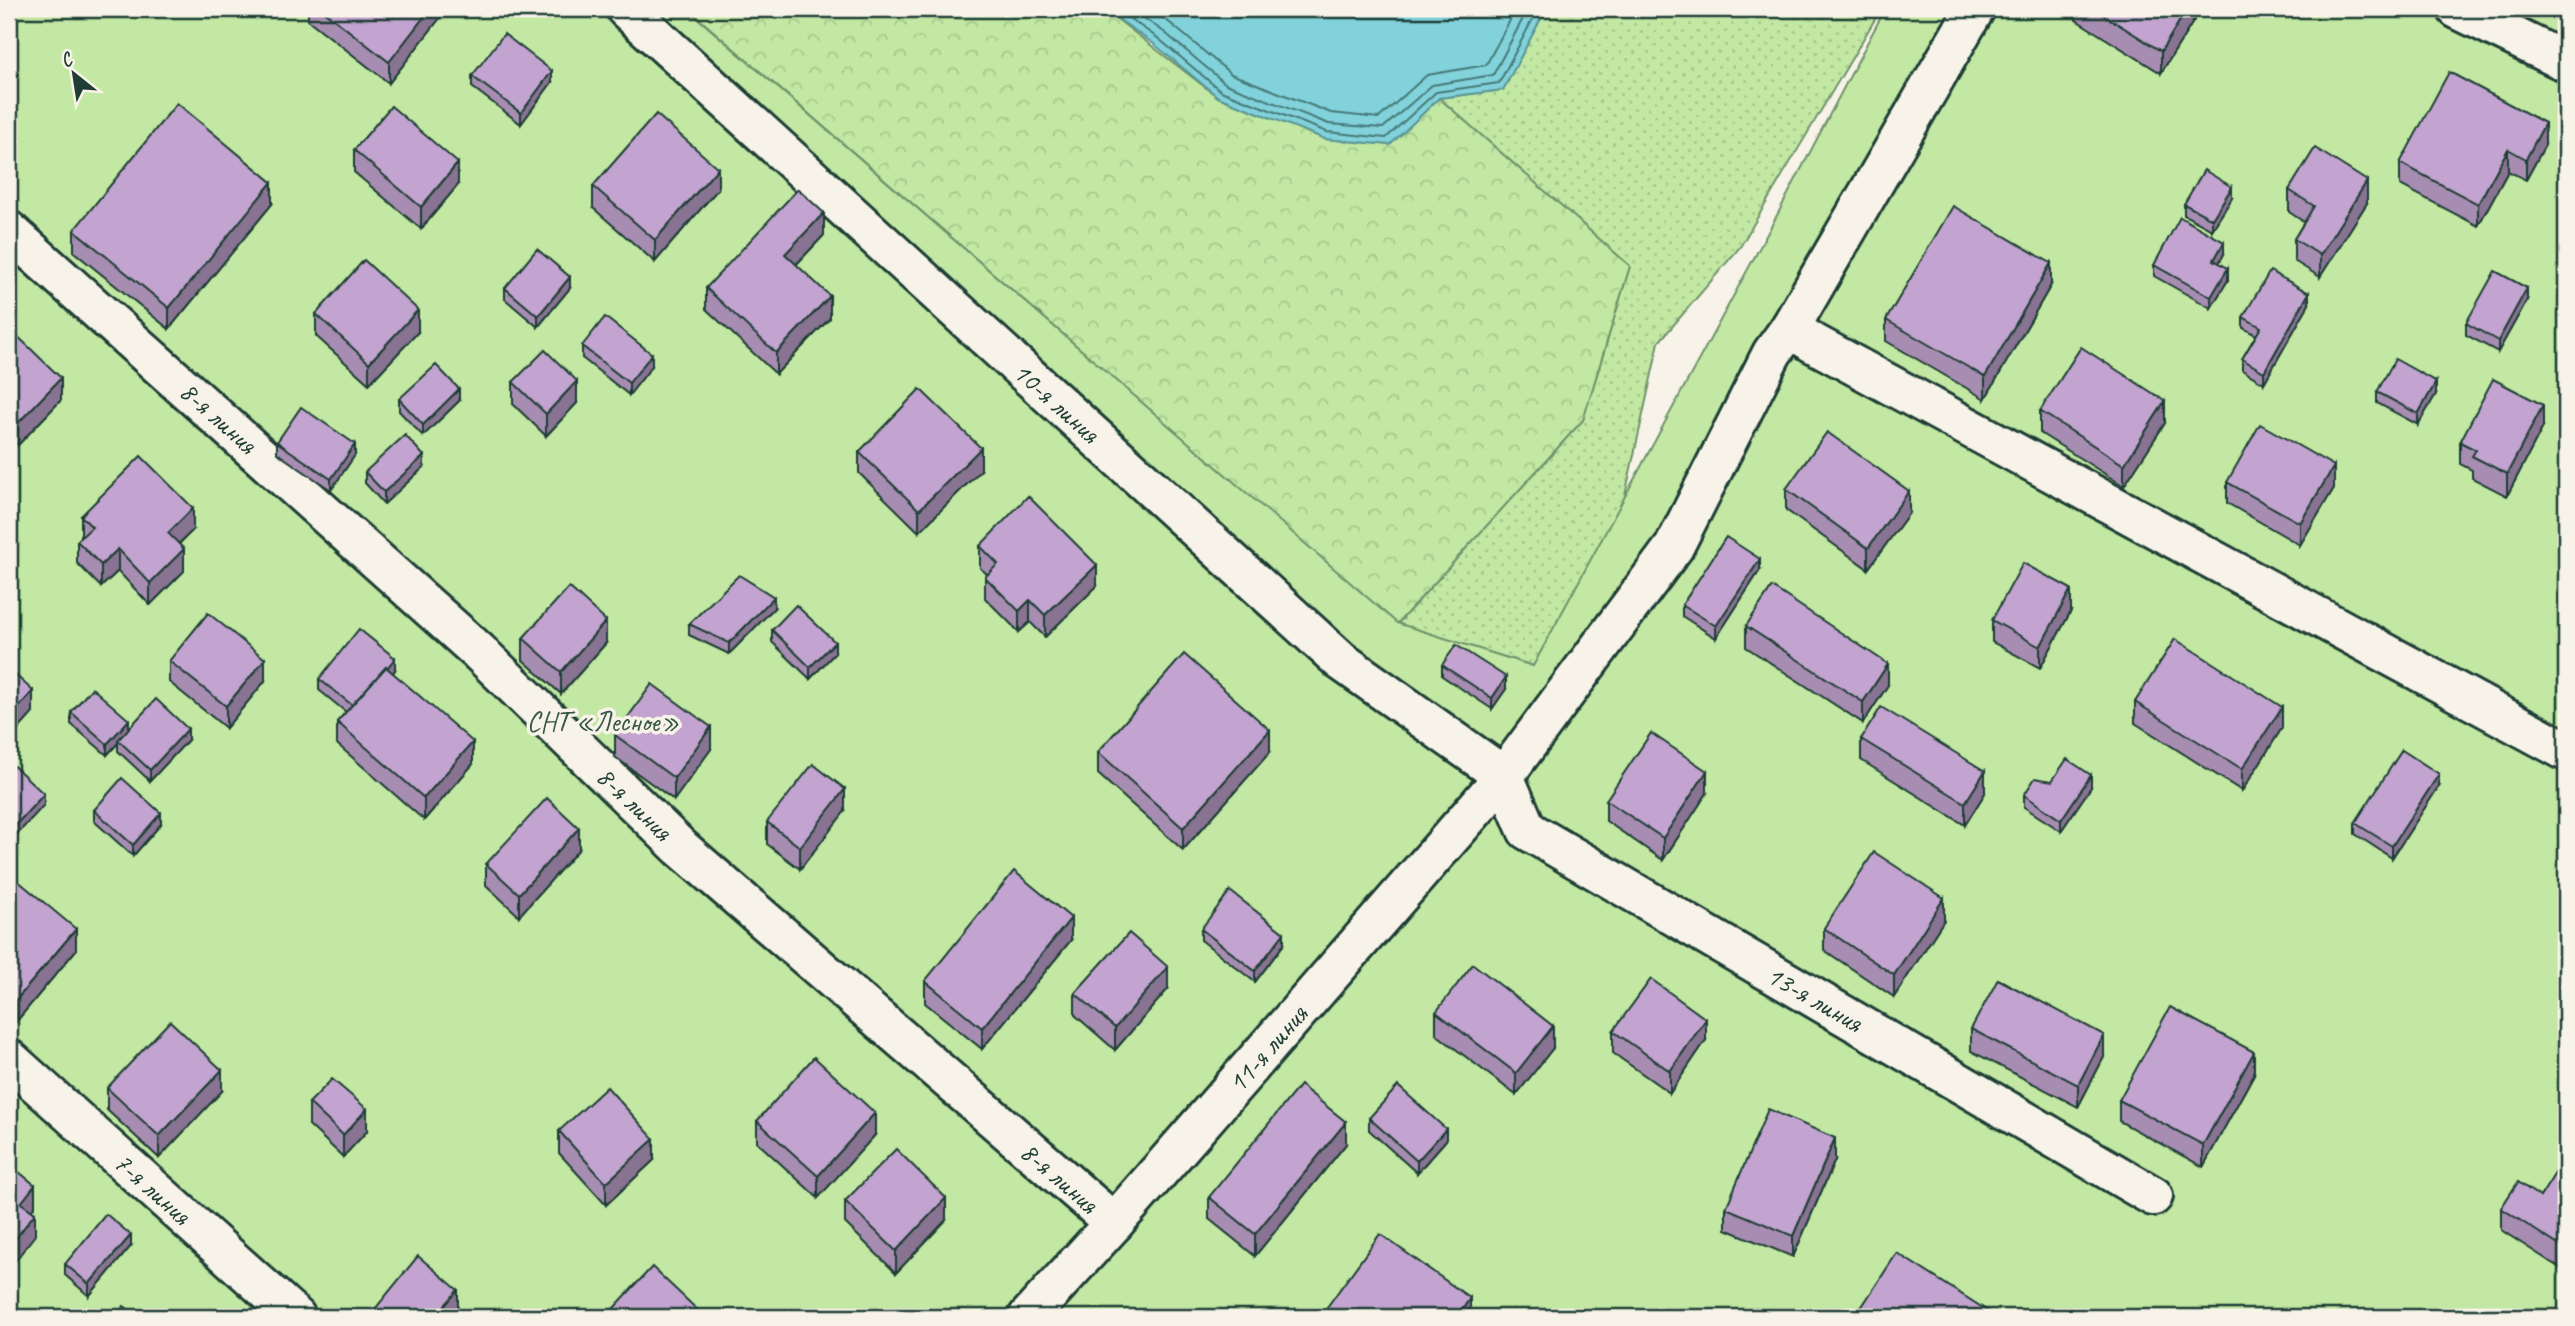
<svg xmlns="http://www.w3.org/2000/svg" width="2575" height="1326" viewBox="0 0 2575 1326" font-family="Caveat,sans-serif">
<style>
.grass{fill:url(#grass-dots);stroke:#70926c;stroke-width:2}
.forest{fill:url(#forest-crowns);stroke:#70926c;stroke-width:2}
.garden{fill:#c2e8a3;stroke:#70926c;stroke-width:2}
.water{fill:#81d2db;stroke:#5a9698;stroke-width:2}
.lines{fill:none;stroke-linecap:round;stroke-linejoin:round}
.shore{stroke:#467977;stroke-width:2}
.minor-casing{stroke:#1f3d34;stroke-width:44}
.minor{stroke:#f7f3e8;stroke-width:38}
.wall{fill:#a88db3;stroke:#1f3d34;stroke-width:2}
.shaded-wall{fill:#887392;stroke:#1f3d34;stroke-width:2}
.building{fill:#c3a4d0;stroke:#1f3d34;stroke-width:2}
.labels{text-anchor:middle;stroke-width:7;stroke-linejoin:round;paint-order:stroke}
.street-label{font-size:28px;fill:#1f3d34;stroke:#f7f3e8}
.park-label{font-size:28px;fill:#375745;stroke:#f7f3e8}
</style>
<defs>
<pattern id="grass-dots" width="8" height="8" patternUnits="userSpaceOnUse" patternTransform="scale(1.75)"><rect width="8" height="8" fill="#c2e8a3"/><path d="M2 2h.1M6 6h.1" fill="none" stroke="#a6c88d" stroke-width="1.8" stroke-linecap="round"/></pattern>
<pattern id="forest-crowns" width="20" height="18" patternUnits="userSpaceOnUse" patternTransform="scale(1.75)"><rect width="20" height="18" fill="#c2e8a3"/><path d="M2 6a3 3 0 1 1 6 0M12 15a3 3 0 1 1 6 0" fill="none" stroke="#a6c88d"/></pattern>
</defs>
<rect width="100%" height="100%" fill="#f7f3e8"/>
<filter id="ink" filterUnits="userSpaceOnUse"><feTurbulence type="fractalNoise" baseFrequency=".0143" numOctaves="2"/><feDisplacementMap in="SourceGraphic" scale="14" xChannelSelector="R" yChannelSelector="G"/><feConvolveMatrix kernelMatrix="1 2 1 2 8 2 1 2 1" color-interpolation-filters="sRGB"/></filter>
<g filter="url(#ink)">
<path class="grass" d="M1546 9H1881L1740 247 1659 342 1620 518 1534 666 1397 624 1583 420 1630 266 1439 98 1503 90Z"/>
<path class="forest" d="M688 9H1104L1218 97 1325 139 1390 145 1439 98 1630 266 1583 420 1397 624Z"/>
<path class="garden" d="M9 9H687L1397 623 1533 666 1774 221 1885 9H2566V1317H9Z"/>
<path class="water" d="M1104 9H1546L1503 90 1439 98 1390 145 1325 139 1218 97 1154 44Z"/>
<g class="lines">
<g class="shore">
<path d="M1116 9 1159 39 1221 91 1327 132 1386 138 1436 92 1499 83 1538 9"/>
<path d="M1131 9 1164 32 1226 84 1329 124 1383 128 1432 85 1493 75 1528 9"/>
<path d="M1149 9 1170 23 1231 74 1331 113 1379 118 1427 75 1486 65 1516 9"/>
</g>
<g class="minor-casing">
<g id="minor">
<path d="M626 9 1341 661 1504 776"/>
<path d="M2457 9 2566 62"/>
<path d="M9 231 478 651 681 848 1114 1223"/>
<path d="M1790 328 1813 343 2566 751"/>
<path d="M1504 776 1527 830 2153 1196"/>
<path d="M9 1059 296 1317"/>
<path d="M1028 1317 1114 1223 1504 776 1674 547 1772 353 1790 328 1975 9"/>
</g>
</g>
<use href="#minor" class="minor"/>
</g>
<g class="wall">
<path d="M308 9H447L389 83 308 20Z"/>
<path d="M2076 9H2201L2161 73 2076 20Z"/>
<path d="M472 76 552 82 521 124 472 87Z"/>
<path d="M2545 145 2526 180 2508 171 2478 226 2400 185V163Z"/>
<path d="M354 150 458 185 421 229 354 172Z"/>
<path d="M593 186 718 189 655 262 593 208Z"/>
<path d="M2289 190 2367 203 2320 277 2294 261V239L2304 222 2289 212Z"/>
<path d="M2232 198 2212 230 2184 215V204Z"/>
<path d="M272 204 169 329 74 252V230Z"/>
<path d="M824 235 796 265 830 318 776 374 706 309V288Z"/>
<path d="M2224 254 2219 263 2228 280 2211 308 2154 276V265Z"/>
<path d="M2051 285 1985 399 1886 341V320Z"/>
<path d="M505 288H570L538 327 505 299Z"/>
<path d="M2527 300 2498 352 2466 335V323Z"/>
<path d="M2309 304 2264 383 2242 370V359L2256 335 2243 328V317Z"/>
<path d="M316 314 418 332 369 384 316 336Z"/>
<path d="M9 328 61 400 18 445 9 436Z"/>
<path d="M582 346 652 366 629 395 582 358Z"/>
<path d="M513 382 577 403 546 436 513 404Z"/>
<path d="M2377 392 2436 394 2418 425 2377 403Z"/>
<path d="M399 399 459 401 423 436 399 411Z"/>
<path d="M2040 411 2165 423 2124 486 2040 433Z"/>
<path d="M2543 427 2507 496 2472 478V470L2460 464V442Z"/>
<path d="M277 442 355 455 331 490 277 453Z"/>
<path d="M859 452 981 470 919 532 859 473Z"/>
<path d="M424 467 384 504 365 483V472Z"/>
<path d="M2227 482 2334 488 2300 545 2227 503Z"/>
<path d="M1786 489 1909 513 1868 569 1786 510Z"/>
<path d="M81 516 193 530 179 544 184 571 150 605 118 571 101 587 77 563V541L81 538Z"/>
<path d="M980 546 1097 586 1045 637 1030 622 1019 632 985 598V577L987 574 980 568Z"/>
<path d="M1760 570 1716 638 1682 616V605Z"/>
<path d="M774 608 729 654 689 635V624Z"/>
<path d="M2071 611 2040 668 1992 642V620Z"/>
<path d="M1746 626 1888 685 1863 723 1746 647Z"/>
<path d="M772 630 835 653 810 679 772 642Z"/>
<path d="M523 638 606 643 561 694 523 660Z"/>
<path d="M169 661 265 681 226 728 169 682Z"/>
<path d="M1442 665 1506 689 1492 709 1442 676Z"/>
<path d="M395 670 393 673 473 764 424 820 337 744V722L346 712 319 690V679Z"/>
<path d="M2135 702 2282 728 2242 791 2135 723Z"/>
<path d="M71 712 129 728 188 740 150 781 118 751V743L107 755 71 724Z"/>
<path d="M615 735 711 749 674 800 615 757Z"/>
<path d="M1861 739 1985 793 1965 825 1861 760Z"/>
<path d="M1098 752H1270L1183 850 1098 774Z"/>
<path d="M2052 781 2091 787 2061 831 2024 807V795Z"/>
<path d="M2439 786 2392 858 2355 834V823Z"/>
<path d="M1707 793 1663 860 1606 821V800Z"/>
<path d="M94 810 161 824 133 856 94 821Z"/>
<path d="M845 811 800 869 767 844V822Z"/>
<path d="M579 849 519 916 486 885V864Z"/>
<path d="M9 890 76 950 16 1022 9 1016Z"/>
<path d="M1944 920 1894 997 1824 950V928Z"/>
<path d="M1201 929 1284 944 1255 982 1201 940Z"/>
<path d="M1071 940 982 1049 925 1003V981Z"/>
<path d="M1168 989 1115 1050 1075 1015V993Z"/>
<path d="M1436 1012 1553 1048 1516 1095 1436 1034Z"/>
<path d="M1971 1029 2104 1057 2078 1107 1971 1051Z"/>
<path d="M1613 1031 1706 1040 1670 1093 1613 1053Z"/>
<path d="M2254 1074 2203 1167 2119 1121V1100Z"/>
<path d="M107 1088 222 1091 159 1158 107 1110Z"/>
<path d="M309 1103 367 1131 343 1157 309 1125Z"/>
<path d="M1369 1118 1446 1140 1417 1173 1369 1130Z"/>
<path d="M757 1121 875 1135 818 1198 757 1142Z"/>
<path d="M559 1131 654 1160 606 1205 559 1153Z"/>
<path d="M1346 1144 1255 1256 1209 1219V1197Z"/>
<path d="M1835 1160 1793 1257 1726 1229V1208Z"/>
<path d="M2566 1161V1272L2501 1230V1208L2540 1197Z"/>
<path d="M845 1201 946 1220 896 1273 845 1223Z"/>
<path d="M131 1246 89 1296 65 1275V1264Z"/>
<path d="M375 1309 458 1311 454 1317H375Z"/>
<path d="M613 1309 705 1317H613Z"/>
</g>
<g class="shaded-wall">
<path d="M430 9H447L389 83V62Z"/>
<path d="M2187 9H2201L2161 73V51Z"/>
<path d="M552 71V82L521 124V113Z"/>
<path d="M2545 123V145L2526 180V159Z"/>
<path d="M2508 149V171L2478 226V204Z"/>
<path d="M458 163V185L421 229V207Z"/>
<path d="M718 168V189L655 262V240Z"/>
<path d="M2367 181V203L2320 277V255Z"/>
<path d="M272 182V204L169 329V308Z"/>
<path d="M2232 187V198L2212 230V219Z"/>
<path d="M824 213V235L785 276V254Z"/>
<path d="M2224 242V254L2214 272V260Z"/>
<path d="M2051 263V285L1985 399V377Z"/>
<path d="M2228 268V280L2211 308V297Z"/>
<path d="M570 277V288L538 327V316Z"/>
<path d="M2527 288V300L2498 352V341Z"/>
<path d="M2309 293V304L2264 383V372Z"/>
<path d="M830 296V318L776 374V353Z"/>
<path d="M418 310V332L369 384V363Z"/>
<path d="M652 354V366L629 395V383Z"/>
<path d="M61 378V400L18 445V423Z"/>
<path d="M577 381V403L546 436V414Z"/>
<path d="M2436 382V394L2418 425V414Z"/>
<path d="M459 389V401L423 436V425Z"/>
<path d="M2165 401V423L2124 486V465Z"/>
<path d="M2543 405V427L2507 496V474Z"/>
<path d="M355 444V455L331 490V479Z"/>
<path d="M981 448V470L919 532V510Z"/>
<path d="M424 456V467L384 504V492Z"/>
<path d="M2334 466V488L2300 545V523Z"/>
<path d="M1909 491V513L1868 569V548Z"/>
<path d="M193 508V530L168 554V533Z"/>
<path d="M118 549V571L101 587V565Z"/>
<path d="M184 549V571L150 605V583Z"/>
<path d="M1760 559V570L1716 638V626Z"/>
<path d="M1097 565V586L1045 637V615Z"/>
<path d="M2071 589V611L2040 668V647Z"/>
<path d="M774 597V608L729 654V643Z"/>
<path d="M1030 600V622L1019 632V611Z"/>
<path d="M606 621V643L561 694V672Z"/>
<path d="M835 642V653L810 679V667Z"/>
<path d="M395 658V670L355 720V708Z"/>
<path d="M265 659V681L226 728V706Z"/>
<path d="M1888 664V685L1863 723V702Z"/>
<path d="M1506 677V689L1492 709V698Z"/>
<path d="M33 691V713L9 740V718Z"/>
<path d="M2282 707V728L2242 791V769Z"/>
<path d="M129 720V732L118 740V743L107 755V744Z"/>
<path d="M711 727V749L674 800V778Z"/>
<path d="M188 729V740L150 781V770Z"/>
<path d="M1270 730V752L1183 850V828Z"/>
<path d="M473 742V764L424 820V798Z"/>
<path d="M1707 771V793L1663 860V838Z"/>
<path d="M1985 771V793L1965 825V803Z"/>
<path d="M2439 774V786L2392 858V846Z"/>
<path d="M2091 775V787L2061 831V820Z"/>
<path d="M845 789V811L800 869V847Z"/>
<path d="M44 794V805L9 843V832Z"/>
<path d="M161 813V824L133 856V845Z"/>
<path d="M579 828V849L519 916V894Z"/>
<path d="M1944 898V920L1894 997V975Z"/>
<path d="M1071 918V940L982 1049V1028Z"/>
<path d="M76 929V950L16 1022V1000Z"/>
<path d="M1284 933V944L1255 982V971Z"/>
<path d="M1168 967V989L1115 1050V1028Z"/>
<path d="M1706 1019V1040L1670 1093V1071Z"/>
<path d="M1553 1026V1048L1516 1095V1073Z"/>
<path d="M2104 1035V1057L2078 1107V1085Z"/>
<path d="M2254 1052V1074L2203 1167V1145Z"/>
<path d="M222 1070V1091L159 1158V1136Z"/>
<path d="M367 1109V1131L343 1157V1135Z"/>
<path d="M875 1113V1135L818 1198V1176Z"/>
<path d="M1346 1122V1144L1255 1256V1234Z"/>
<path d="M1446 1129V1140L1417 1173V1161Z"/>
<path d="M1835 1138V1160L1793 1257V1236Z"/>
<path d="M654 1139V1160L606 1205V1183Z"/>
<path d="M35 1185V1206L21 1224V1203Z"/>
<path d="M946 1198V1220L896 1273V1251Z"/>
<path d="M35 1213V1235L9 1269V1247Z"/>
<path d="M131 1235V1246L89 1296V1284Z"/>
<path d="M458 1290V1311L454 1317H435Z"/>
<path d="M1470 1298V1317H1457Z"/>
</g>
<g class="building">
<path d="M321 9H430L389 62Z"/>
<path d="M2094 9H2187L2161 51Z"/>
<path d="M504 34 552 71 521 113 472 76Z"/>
<path d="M2449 72 2545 123 2526 159 2508 149 2478 204 2400 163Z"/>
<path d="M177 103 272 182 169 308 74 230Z"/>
<path d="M391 106 458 163 421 207 354 150Z"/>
<path d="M656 114 718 168 655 240 593 186Z"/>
<path d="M2315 148 2367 181 2320 255 2294 239 2314 206 2289 190Z"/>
<path d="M2204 170 2232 187 2212 219 2184 204Z"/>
<path d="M798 189 824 213 785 254 830 296 776 353 706 288Z"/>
<path d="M1953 206 2051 263 1985 377 1886 320Z"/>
<path d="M2180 217 2224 242 2214 260 2228 268 2211 297 2154 265Z"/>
<path d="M537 249 570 277 538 316 505 288Z"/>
<path d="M364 260 418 310 369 363 316 314Z"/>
<path d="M2270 271 2309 293 2264 372 2242 359 2261 327 2243 317Z"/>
<path d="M2495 271 2527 288 2498 341 2466 323Z"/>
<path d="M605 317 652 354 629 383 582 346Z"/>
<path d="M9 328 61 378 18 423 9 414Z"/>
<path d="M2081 347 2165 401 2124 465 2040 411Z"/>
<path d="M545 350 577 381 546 414 513 382Z"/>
<path d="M2395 359 2436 382 2418 414 2377 392Z"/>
<path d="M436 365 459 389 423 425 399 399Z"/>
<path d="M2493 379 2543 405 2507 474 2472 456 2476 450 2460 442Z"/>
<path d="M920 389 981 448 919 510 859 452Z"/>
<path d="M301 407 355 444 331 479 277 442Z"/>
<path d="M2260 424 2334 466 2300 523 2227 482Z"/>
<path d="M1827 432 1909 491 1868 548 1786 489Z"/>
<path d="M405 435 424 456 384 492 365 472Z"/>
<path d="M141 456 193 508 168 533 184 549 150 583 118 549 101 565 77 541 92 527 81 516Z"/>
<path d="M1028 496 1097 565 1045 615 1030 600 1019 611 985 577 998 564 980 546Z"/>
<path d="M1726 537 1760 559 1716 626 1682 605Z"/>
<path d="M2023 563 2071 589 2040 647 1992 620Z"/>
<path d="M739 575 774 597 729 643 689 624Z"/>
<path d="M569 587 606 621 561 672 523 638Z"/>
<path d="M1772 587 1888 664 1863 702 1746 626Z"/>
<path d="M796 605 835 642 810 667 772 630Z"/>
<path d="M208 613 265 659 226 706 169 661Z"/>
<path d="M359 629 395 658 387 668 386 667 352 705 319 679Z"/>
<path d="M2175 639 2282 707 2242 769 2135 702Z"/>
<path d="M1456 645 1506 677 1492 698 1442 665Z"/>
<path d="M1184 654 1270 730 1183 828 1098 752Z"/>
<path d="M386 667 473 742 424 798 337 722Z"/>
<path d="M9 669 33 691 9 718Z"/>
<path d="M652 684 711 727 674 778 615 735Z"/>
<path d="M92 688 129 720 107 744 71 712Z"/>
<path d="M156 699 188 729 150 770 118 740Z"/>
<path d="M1881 707 1985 771 1965 803 1861 739Z"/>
<path d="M1651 733 1707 771 1663 838 1606 800Z"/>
<path d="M2402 750 2439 774 2392 846 2355 823Z"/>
<path d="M2067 759 2091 775 2061 820 2024 795 2035 778 2052 781Z"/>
<path d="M813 764 845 789 800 847 767 822Z"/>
<path d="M14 766 44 794 9 832V772Z"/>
<path d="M122 778 161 813 133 845 94 810Z"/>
<path d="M547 798 579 828 519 894 486 864Z"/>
<path d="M1874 852 1944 898 1894 975 1824 928Z"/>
<path d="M1014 871 1071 918 982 1028 925 981Z"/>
<path d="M17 880 76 929 16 1000 9 994V890Z"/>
<path d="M1230 891 1284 933 1255 971 1201 929Z"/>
<path d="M1129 933 1168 967 1115 1028 1075 993Z"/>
<path d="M1473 964 1553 1026 1516 1073 1436 1012Z"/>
<path d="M1651 979 1706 1019 1670 1071 1613 1031Z"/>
<path d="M1998 979 2104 1035 2078 1085 1971 1029Z"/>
<path d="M2170 1007 2254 1052 2203 1145 2119 1100Z"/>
<path d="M170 1021 222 1070 159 1136 107 1088Z"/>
<path d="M814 1057 875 1113 818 1176 757 1121Z"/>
<path d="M332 1079 367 1109 343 1135 309 1103Z"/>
<path d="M1300 1085 1346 1122 1255 1234 1209 1197Z"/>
<path d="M1398 1086 1446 1129 1417 1161 1369 1118Z"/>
<path d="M607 1087 654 1139 606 1183 559 1131Z"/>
<path d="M1768 1109 1835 1138 1793 1236 1726 1208Z"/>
<path d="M896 1149 946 1198 896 1251 845 1201Z"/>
<path d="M2564 1159 2566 1161V1250L2501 1208 2518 1182 2540 1197Z"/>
<path d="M9 1164 35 1185 21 1203 35 1213 9 1247Z"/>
<path d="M106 1214 131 1235 89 1284 65 1264Z"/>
<path d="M1380 1234 1470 1298 1457 1317H1326L1322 1314Z"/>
<path d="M1897 1253 1997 1317H1855Z"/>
<path d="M418 1256 458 1290 435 1317H385L375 1309Z"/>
<path d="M652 1267 705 1317H621L613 1309Z"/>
<path d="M124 1306 139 1317H116Z"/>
</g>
</g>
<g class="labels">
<g class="street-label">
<text transform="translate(1057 402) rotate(42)" y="10">10-я линия</text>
<text transform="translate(219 417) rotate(42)" y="10">8-я линия</text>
<text transform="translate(635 803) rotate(44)" y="10">8-я линия</text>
<text transform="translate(1815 998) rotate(30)" y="10">13-я линия</text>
<text transform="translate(1267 1048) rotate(-49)" y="10">11-я линия</text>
<text transform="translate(1060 1177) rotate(41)" y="10">8-я линия</text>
<text transform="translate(153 1188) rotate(42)" y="10">7-я линия</text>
</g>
<g class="park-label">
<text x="603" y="731">СНТ «Лесное»</text>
</g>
</g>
<rect width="2575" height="1326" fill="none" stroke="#f7f3e8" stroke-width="35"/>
<rect x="18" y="18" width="2540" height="1291" fill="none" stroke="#1f3d34" stroke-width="2.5" filter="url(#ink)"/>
<g transform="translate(74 74) rotate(330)" stroke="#f7f3e8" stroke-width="5" paint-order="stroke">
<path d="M0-5L12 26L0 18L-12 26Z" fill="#1f3d34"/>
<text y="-10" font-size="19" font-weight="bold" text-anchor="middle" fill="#1f3d34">С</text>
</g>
</svg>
